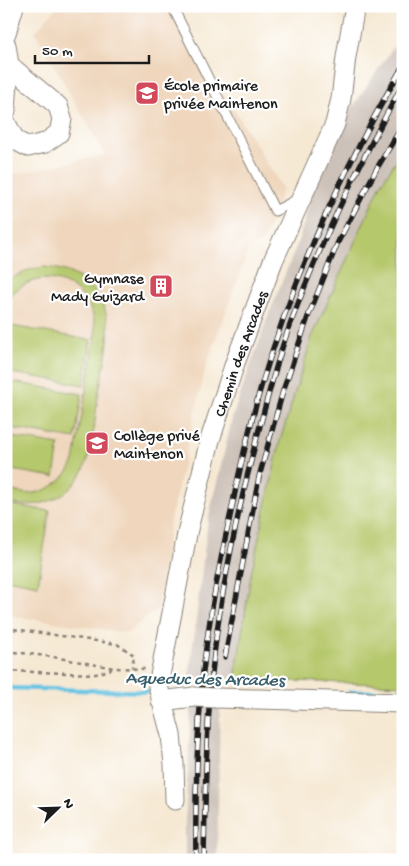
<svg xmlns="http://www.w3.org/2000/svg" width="409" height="866" viewBox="0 0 409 866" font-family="'Gochi Hand',sans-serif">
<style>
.built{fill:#efd6bc}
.industrial{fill:#cdc2b9}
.green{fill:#b6c86c;stroke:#697244}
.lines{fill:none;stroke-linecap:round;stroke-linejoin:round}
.stream{stroke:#65c4e3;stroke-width:4.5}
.lane-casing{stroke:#898278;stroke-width:11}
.street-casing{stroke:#898278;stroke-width:21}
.path{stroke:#898278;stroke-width:2.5;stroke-dasharray:4 4;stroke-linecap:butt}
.lane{stroke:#fff;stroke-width:9}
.street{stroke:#fff;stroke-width:19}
.rail-casing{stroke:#1c1c1c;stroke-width:5.5}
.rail{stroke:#fff;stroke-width:4;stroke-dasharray:11;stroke-linecap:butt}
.street-bridge-casing{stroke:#898278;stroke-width:21;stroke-linecap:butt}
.street-bridge{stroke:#fff;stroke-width:19}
.labels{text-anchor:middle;stroke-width:4.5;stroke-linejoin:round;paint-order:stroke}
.poi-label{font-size:16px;fill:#1c1c1c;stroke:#fff;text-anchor:start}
.street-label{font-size:16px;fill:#1c1c1c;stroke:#fff}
.water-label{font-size:18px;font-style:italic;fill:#395f6c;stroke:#fff}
</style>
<rect width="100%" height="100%" fill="#fff"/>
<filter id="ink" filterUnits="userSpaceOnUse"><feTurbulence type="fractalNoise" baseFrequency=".02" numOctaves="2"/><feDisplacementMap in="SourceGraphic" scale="10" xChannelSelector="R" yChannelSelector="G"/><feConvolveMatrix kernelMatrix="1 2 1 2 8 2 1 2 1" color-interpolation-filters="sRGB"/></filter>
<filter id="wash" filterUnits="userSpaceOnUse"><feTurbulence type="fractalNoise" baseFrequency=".0096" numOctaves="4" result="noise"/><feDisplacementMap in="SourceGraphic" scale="20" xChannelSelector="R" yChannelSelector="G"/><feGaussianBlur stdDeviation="1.12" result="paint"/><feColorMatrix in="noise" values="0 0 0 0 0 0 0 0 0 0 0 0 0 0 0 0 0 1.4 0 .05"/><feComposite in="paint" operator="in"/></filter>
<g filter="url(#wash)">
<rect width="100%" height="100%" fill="#f6e9d4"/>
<path class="built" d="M58 6H171L283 189 263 241 249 248 206 366 170 521 158 608 127 633 6 615V176L105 155 35 32Z"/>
<g class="industrial">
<path d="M403 33V149L381 184 312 337 280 441 251 574 235 679 189 678 208 520 233 415 269 314 300 237 318 172 349 112Z"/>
<path d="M191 707H220L217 860H185V823Z"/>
</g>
<g class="green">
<path d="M403 149V685L235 679 251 574 280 441 312 337 381 184Z"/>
<path d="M44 267C77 269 105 290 108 325 110 347 102 375 98 397 95 418 93 447 85 467 71 499 38 511 6 502V488C34 502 62 487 74 461L95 337C99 285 39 257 6 301V283C17 273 30 269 44 267Z"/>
<path d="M6 325 91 340 84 385 6 372Z"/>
<path d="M6 381 82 394 75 439 6 427Z"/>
<path d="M6 436 59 445 54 477 6 469Z"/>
<path d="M6 504 50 511 38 585 6 579Z"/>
</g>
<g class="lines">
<g class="stream">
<path d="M6 688 155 692"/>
<path d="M350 692H403"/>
</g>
</g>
</g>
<g filter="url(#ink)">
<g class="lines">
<g class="lane-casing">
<path id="lane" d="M172 6 275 211 298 199"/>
</g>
<g class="street-casing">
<g id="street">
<path d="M6 33 14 6"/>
<path d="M6 45 9 65 6 110"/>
<path d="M6 123 15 140 28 147 45 143 59 133 62 119 58 106 9 65"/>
<path d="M216 698 403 703"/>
<path d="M161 701 194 697"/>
<path id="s1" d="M175 800 174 764 171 735 158 686 188 529 210 440 235 363 273 261 335 124 341 99 346 57 355 6"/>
</g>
</g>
<g class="path">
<path d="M6 628 117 644 134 655 132 668"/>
<path d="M6 651 53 657 114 668 146 669"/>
<path d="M6 671 96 674 112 669"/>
</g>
<use href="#lane" class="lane"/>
<use href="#street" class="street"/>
<g class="rail-casing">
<g id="rail">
<path d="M225 657 259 477 283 391 308 317 338 242 377 168 403 125"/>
<path d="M196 860C195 797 197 734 203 672 209 618 219 565 231 512 239 471 249 430 260 390 293 277 344 167 403 66"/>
<path d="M204 860C205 797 206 735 212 673 220 593 237 514 257 437 266 404 274 371 285 339 316 250 358 166 403 84"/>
</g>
</g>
<use href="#rail" class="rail"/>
<g class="street-bridge-casing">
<path id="street-bridge" d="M194 697 216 698"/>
</g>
<use href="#street-bridge" class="street-bridge"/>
</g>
</g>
<defs>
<g id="school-square" transform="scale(1.25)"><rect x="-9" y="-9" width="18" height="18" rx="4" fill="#d1495b" stroke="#fff"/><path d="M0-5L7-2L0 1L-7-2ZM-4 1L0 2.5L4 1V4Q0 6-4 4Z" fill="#fff"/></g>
<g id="building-square" transform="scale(1.25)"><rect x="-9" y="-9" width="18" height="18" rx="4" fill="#d1495b" stroke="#fff"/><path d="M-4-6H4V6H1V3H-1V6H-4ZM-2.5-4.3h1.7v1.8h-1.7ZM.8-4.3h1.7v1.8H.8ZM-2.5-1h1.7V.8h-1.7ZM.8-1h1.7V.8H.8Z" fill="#fff"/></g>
</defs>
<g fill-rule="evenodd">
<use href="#school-square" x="147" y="93"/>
<use href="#building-square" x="161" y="286"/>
<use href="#school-square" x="97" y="443"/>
</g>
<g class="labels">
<g class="poi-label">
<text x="164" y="90">École primaire<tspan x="164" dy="18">privée Maintenon</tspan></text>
<text x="144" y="283" text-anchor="end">Gymnase<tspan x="144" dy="18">Mady Guizard</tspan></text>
<text x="114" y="440">Collège privé<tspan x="114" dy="18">Maintenon</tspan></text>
</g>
<g class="street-label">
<text dy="6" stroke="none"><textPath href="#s1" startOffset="459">Chemin des Arcades</textPath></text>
</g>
<g class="water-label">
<text transform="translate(205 678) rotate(1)" y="6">Aqueduc des Arcades</text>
</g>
</g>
<rect width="409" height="866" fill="none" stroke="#fff" stroke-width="25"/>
<g transform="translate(58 808) rotate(67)" stroke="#ffffff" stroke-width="4" paint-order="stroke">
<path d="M0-4L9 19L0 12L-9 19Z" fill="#1c1c1c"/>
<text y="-8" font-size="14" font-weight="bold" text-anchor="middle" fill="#1c1c1c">N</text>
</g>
<path d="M35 55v8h114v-8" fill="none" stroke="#1c1c1c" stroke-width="2.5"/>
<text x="42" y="55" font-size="15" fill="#1c1c1c" stroke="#ffffff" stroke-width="4" paint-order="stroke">50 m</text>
</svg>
